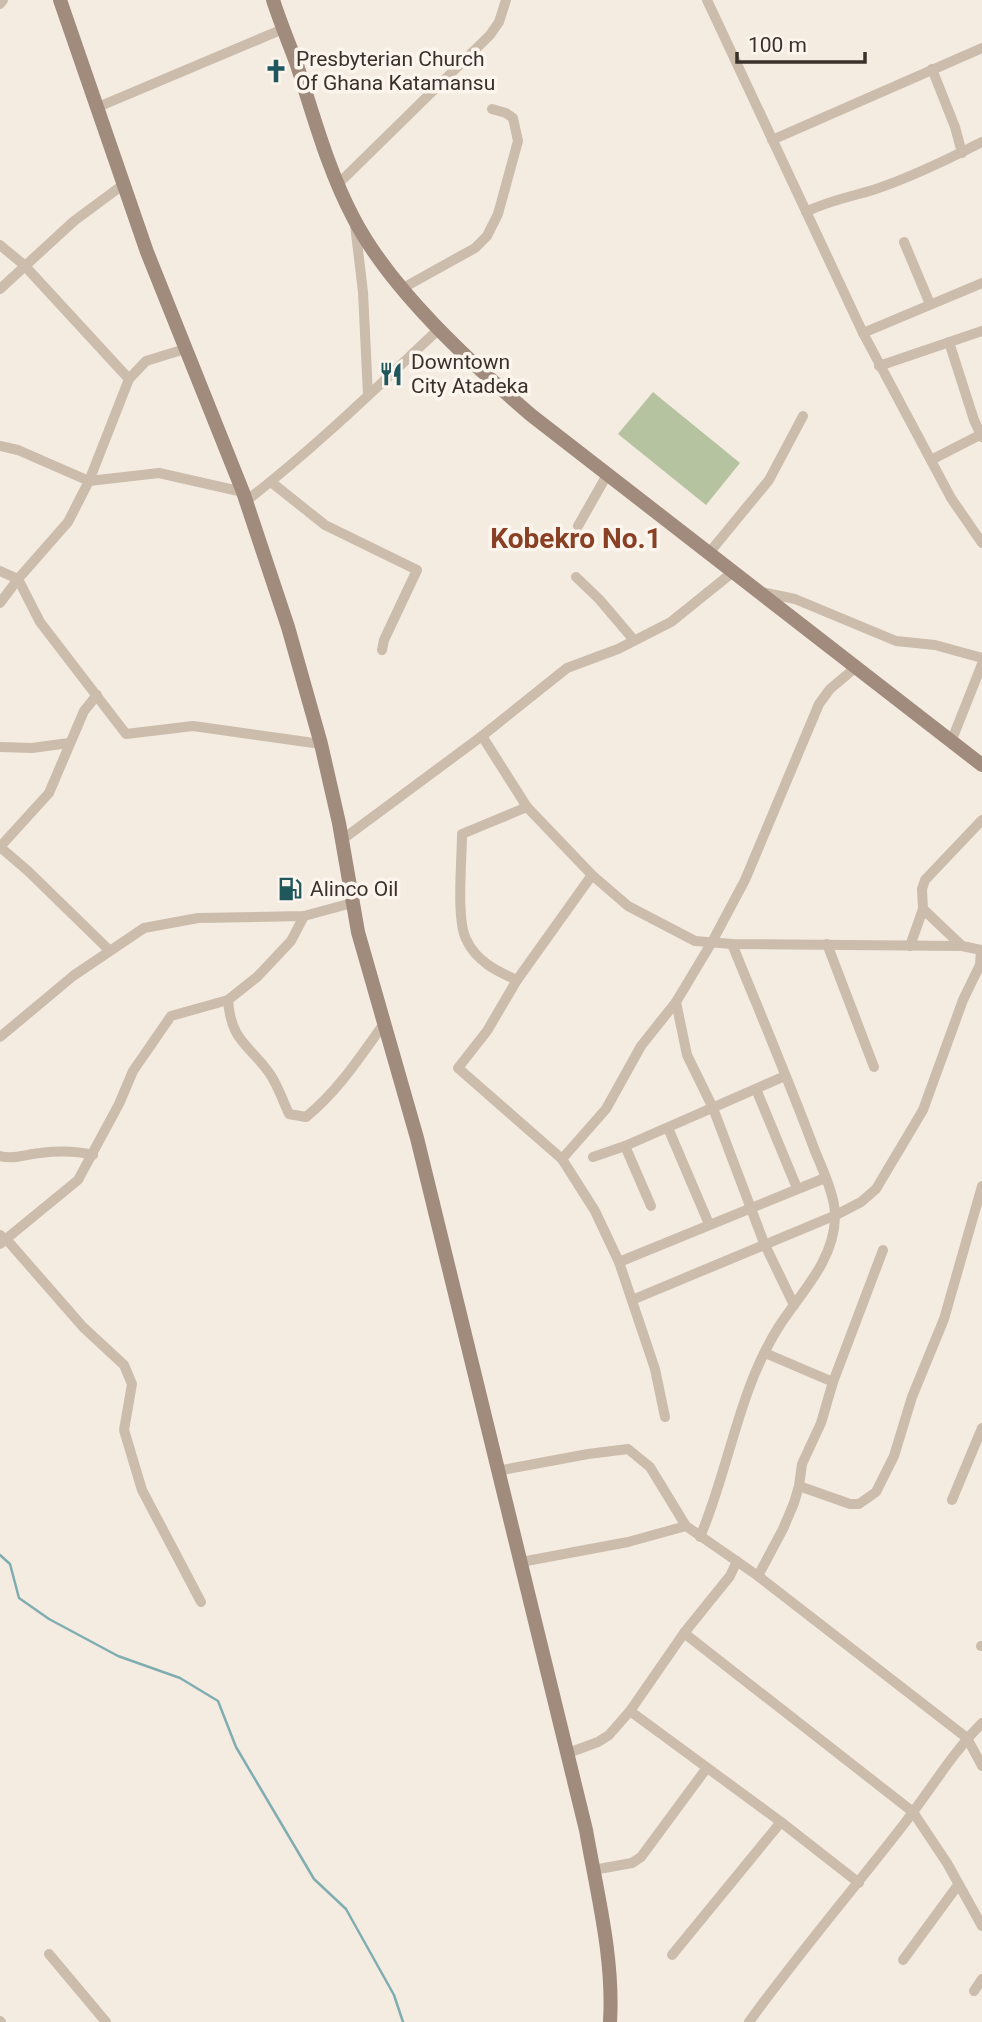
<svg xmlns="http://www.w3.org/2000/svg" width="982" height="2022" viewBox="0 0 982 2022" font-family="Roboto,sans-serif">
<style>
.green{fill:#b6c3a0}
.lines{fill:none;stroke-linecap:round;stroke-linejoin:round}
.stream{stroke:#80adb1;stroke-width:2.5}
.street{stroke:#ccbcac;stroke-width:10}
.secondary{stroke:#a08b7d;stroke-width:14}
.labels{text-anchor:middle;stroke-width:7;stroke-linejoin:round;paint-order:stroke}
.poi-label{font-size:21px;fill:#3b312b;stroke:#fbf5ee;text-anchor:start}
.district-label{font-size:28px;font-weight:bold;fill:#8a4024;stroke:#fbf5ee}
</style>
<rect width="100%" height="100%" fill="#f4ece1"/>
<path class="green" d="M653 392 740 463 706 505 618 434Z"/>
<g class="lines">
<path class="stream" d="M0 1555 10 1564 19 1598 49 1619 118 1656 180 1678 218 1701 236 1747 314 1879 346 1909 394 1995 403 2022"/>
<g class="street">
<path d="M707 0 863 333 951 498 982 543"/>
<path d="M0 4 3 0"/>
<path d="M932 69 955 127 962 153"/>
<path d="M98 107 283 29"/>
<path d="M772 140 982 48"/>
<path d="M338 184 490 35 499 22 506 0"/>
<path d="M806 212C827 201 850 197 873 190 910 178 947 160 982 142"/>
<path d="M355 225 363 292 368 395"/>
<path d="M904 242 930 304"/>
<path d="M0 245 24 265 129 379"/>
<path d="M403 288 475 248 487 236 498 214 518 141 513 118 506 113 492 109"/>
<path d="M0 289 74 221 124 184"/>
<path d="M863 333 982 283"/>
<path d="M949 342 974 420 982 437"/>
<path d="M879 366 982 331"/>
<path d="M0 446 18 450 89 481 159 473 243 492"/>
<path d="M931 460 980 435"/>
<path d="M271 482 325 525 417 570 384 640 382 650"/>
<path d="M246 501C315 448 377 387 440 328"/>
<path d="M578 526 607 475"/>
<path d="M709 553 769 480 803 416"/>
<path d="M0 571 18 579 40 622 126 734 193 726 321 744"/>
<path d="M576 577 599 599 633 639"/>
<path d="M761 592 795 599 896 641 935 645 982 658"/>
<path d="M0 603 18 579 68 522 89 481 129 379 146 361 185 349"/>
<path d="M482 736 527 807 592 875 628 906 695 941 732 944 962 946 982 950"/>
<path d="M951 742 982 664"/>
<path d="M0 747 32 748 69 743"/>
<path d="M343 839 482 736 567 668 618 649 671 622 733 572"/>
<path d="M0 847 49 793 84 711 97 695"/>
<path d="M0 847 28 871 109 950"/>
<path d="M592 875 517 980 487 1031 458 1068 562 1159 595 1211 619 1262 655 1369 665 1417"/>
<path d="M923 909 962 946"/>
<path d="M827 944 874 1067"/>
<path d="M910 946 923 909 922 889 925 880 982 820"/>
<path d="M517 980C496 971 476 961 466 939 456 918 462 859 462 834L527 807"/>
<path d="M228 1000C231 1042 249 1044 270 1074 278 1086 283 1101 289 1114L306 1117C338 1091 360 1057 383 1025"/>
<path d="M676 1002 687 1055 713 1108 764 1243 794 1305"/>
<path d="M0 1037 73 976 144 928 198 918 304 916 352 903"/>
<path d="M756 1089 797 1188"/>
<path d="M668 1128 709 1224"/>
<path d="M625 1146 651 1206"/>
<path d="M0 1156C13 1160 27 1154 40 1153 57 1151 77 1151 93 1155"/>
<path d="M593 1157 625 1146 785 1076"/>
<path d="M562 1159 606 1109 641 1046 676 1002 712 942 745 880 819 704 830 689 855 668"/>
<path d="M0 1235 7 1240 83 1327 124 1365 132 1384 124 1430 142 1490 201 1602"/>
<path d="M0 1244 78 1180 119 1104 133 1071 171 1016 228 1000 257 977 291 941 304 916"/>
<path d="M619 1262 825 1178"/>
<path d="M632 1300 836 1215 861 1202 876 1189 923 1110 963 1000 980 965 981 950"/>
<path d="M765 1353 833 1382"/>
<path d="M497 1471 588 1454 628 1449 650 1467 686 1526 758 1576 967 1738 982 1766"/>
<path d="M799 1486 850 1504H859L876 1492 894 1456 912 1397 944 1319 982 1186"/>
<path d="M952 1500 982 1428"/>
<path d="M700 1537C729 1469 738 1392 778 1328 800 1293 834 1262 835 1217 836 1198 822 1168 815 1151 789 1081 760 1013 732 944"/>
<path d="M521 1562 628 1542 686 1526"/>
<path d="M758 1576 783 1529 794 1503 799 1486 802 1464 821 1423 833 1382 883 1250"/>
<path d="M684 1633 913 1812 947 1863 982 1926"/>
<path d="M981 1646H982"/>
<path d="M630 1711 781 1822 859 1883"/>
<path d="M568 1753 598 1742 609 1735 630 1711 684 1633 730 1576 737 1561"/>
<path d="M593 1870 632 1863 641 1857 706 1769"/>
<path d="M49 1954 106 2022"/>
<path d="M672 1955 781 1822"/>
<path d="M903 1960 958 1885"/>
<path d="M974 1991 982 1979"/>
<path d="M0 2021 1 2022"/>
<path d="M749 2022C798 1954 853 1890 904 1824 930 1791 952 1753 982 1723"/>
</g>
<g class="secondary">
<path d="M60 0 147 252 243 492 288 627 321 744 339 823 358 932 417 1138 586 1830C597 1893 614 1958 610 2022"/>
<path d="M273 0C280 22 289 43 297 65 314 117 328 170 354 219 391 290 471 363 531 415L982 765"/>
</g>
</g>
<defs>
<g id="church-bare" transform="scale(1.89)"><path d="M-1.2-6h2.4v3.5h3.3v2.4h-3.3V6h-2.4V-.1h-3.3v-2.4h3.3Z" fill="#20575d" stroke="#fbf5ee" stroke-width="2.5" paint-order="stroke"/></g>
<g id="restaurant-bare" transform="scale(1.89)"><path d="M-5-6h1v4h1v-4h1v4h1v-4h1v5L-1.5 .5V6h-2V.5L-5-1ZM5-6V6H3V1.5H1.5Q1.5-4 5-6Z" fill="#20575d" stroke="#fbf5ee" stroke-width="2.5" paint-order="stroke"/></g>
<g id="fuel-bare" transform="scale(1.89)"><path d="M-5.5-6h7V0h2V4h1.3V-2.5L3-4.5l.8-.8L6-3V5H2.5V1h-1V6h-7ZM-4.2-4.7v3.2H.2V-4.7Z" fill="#20575d" stroke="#fbf5ee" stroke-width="2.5" paint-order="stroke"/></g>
</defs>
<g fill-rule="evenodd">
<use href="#church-bare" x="276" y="71"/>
<use href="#restaurant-bare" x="391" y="374"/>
<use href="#fuel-bare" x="290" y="889"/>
</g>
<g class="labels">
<g class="poi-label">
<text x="296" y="66">Presbyterian Church<tspan x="296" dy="24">Of Ghana Katamansu</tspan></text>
<text x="411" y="369">Downtown<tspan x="411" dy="24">City Atadeka</tspan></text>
<text x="310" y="896">Alinco Oil</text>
</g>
<g class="district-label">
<text x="576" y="548">Kobekro No.1</text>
</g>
</g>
<path d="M737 52v10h128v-10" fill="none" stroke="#3b312b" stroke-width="3.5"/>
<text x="748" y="52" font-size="21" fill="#3b312b" stroke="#fbf5ee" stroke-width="5" paint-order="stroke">100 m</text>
</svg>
